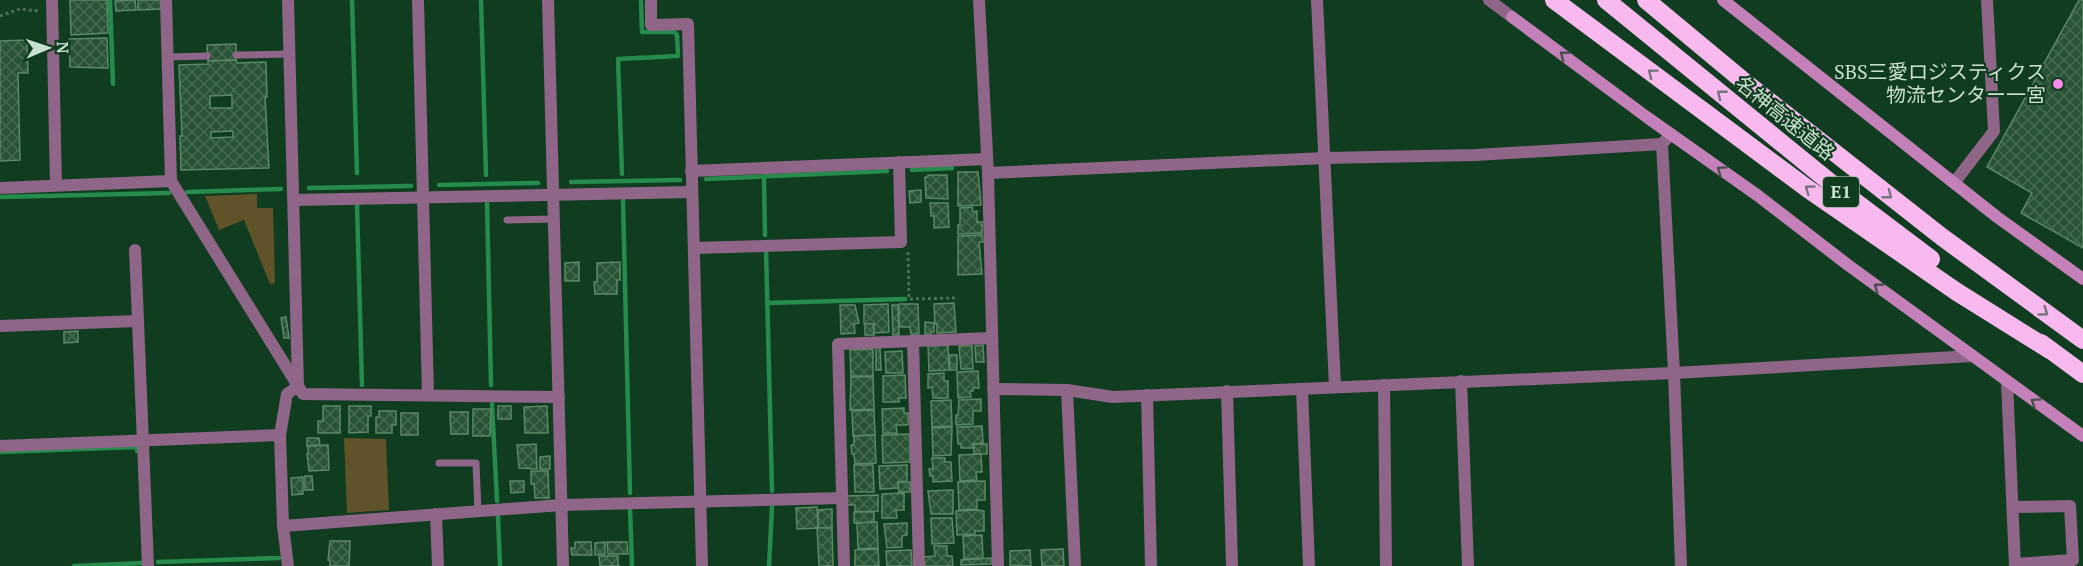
<svg xmlns="http://www.w3.org/2000/svg" width="2083" height="566" viewBox="0 0 2083 566" font-family="'PT Serif','Noto Sans JP',serif">
<style>
.grass{fill:#605329}
.lines{fill:none;stroke-linecap:round;stroke-linejoin:round}
.stream{stroke:#268c4e;stroke-width:4.5}
.building{fill:url(#building-cross-hatch);stroke:#5c8867;stroke-width:1.5;fill-rule:evenodd}
.path{stroke:#4a7057;stroke-width:3;stroke-dasharray:3 3;stroke-linecap:butt}
.lane{stroke:#8f6588;stroke-width:7}
.street{stroke:#8f6588;stroke-width:12}
.secondary{stroke:#c380b9;stroke-width:12}
.highway{stroke:#f8b9ee;stroke-width:18}
.oneway{stroke:#46504e}
.oneway2{stroke:#78747d}
.poi-dot{fill:#f888ea;stroke:#103c20;stroke-width:2}
.labels{text-anchor:middle;stroke-width:4.5;stroke-linejoin:round;paint-order:stroke}
.shield{fill:#103c20;stroke:#92af9a;stroke-width:1.5}
.shield-label{font-size:18px;font-weight:bold;fill:#c9e0ce}
.poi-label{font-size:20px;fill:#c9e0ce;stroke:#103c20;text-anchor:end}
.street-label{font-size:20px;fill:#c9e0ce;stroke:#103c20}
</style>
<defs>
<pattern id="building-cross-hatch" width="8" height="8" patternUnits="userSpaceOnUse" patternTransform="scale(1.5)"><rect width="8" height="8" fill="#295335"/><path d="M0 0l8 8M0 8l8-8" fill="none" stroke="#476b51"/></pattern>
</defs>
<rect width="100%" height="100%" fill="#103c20"/>
<g class="grass">
<path d="M257 194V208H273L275 283 270 284 244 220 219 230 205 196Z"/>
<path d="M344 438 386 439 389 510 347 513Z"/>
</g>
<g class="lines">
<g class="stream">
<path d="M110 0 113 84"/>
<path d="M352 0 357 173"/>
<path d="M481 0 486 175"/>
<path d="M912 170 952 168"/>
<path d="M622 174 618 59 678 56 677 35 674 32H642L641 0"/>
<path d="M764 177 765 235"/>
<path d="M706 179 887 171"/>
<path d="M571 182 680 180"/>
<path d="M439 185 538 183"/>
<path d="M309 188 411 186"/>
<path d="M187 192 281 189"/>
<path d="M0 197 169 193"/>
<path d="M623 200 630 493"/>
<path d="M487 203 491 385"/>
<path d="M357 205 362 385"/>
<path d="M766 249 772 491"/>
<path d="M767 303 905 299"/>
<path d="M492 404 497 501"/>
<path d="M0 452 137 447V451"/>
<path d="M630 508 632 566"/>
<path d="M498 517 500 566"/>
<path d="M158 562 279 558"/>
<path d="M74 566 143 563"/>
<path d="M769 566 772 507"/>
</g>
</g>
<g class="building">
<path d="M70 0H107L108 33 71 35Z"/>
<path d="M135 0 136 10 116 11 115 1Z"/>
<path d="M138 0H161V9L138 10Z"/>
<path d="M2079 0H2083V248L2021 213 2032 193 1987 167Z"/>
<path d="M107 38 108 68 70 67 69 39Z"/>
<path d="M27 40 28 73H18L20 160 0 161V41Z"/>
<path d="M236 44V60L208 61 207 45Z"/>
<path d="M236 60 237 63 266 62 267 97H265L269 168 181 170 180 136H182L179 65 208 64V61ZM232 95V108H210V96ZM233 131V137L211 138V132Z"/>
<path d="M958 172H978L981 205 958 206Z"/>
<path d="M928 175H947L948 199 926 198 925 177H928Z"/>
<path d="M921 190V202L910 203 909 191Z"/>
<path d="M930 203H948L949 227 934 228V216H931Z"/>
<path d="M972 207 973 212 977 211V222H982V233L958 234V225H960V208Z"/>
<path d="M982 235 983 242H979L982 274 958 275V236Z"/>
<path d="M579 262V281H565V263Z"/>
<path d="M620 262V280H617V294H595L594 282H597V263Z"/>
<path d="M954 303 956 332 937 333V324H935L934 304Z"/>
<path d="M888 304 889 332 874 333V324H864V305Z"/>
<path d="M899 304H918L919 334H911L910 327H899Z"/>
<path d="M840 305H855L859 323 854 324 855 333 841 334Z"/>
<path d="M892 305H898L899 335H893Z"/>
<path d="M286 317 289 338H284L281 318Z"/>
<path d="M925 322 934 323V332H931V334L925 335Z"/>
<path d="M865 324H873L874 335H865Z"/>
<path d="M78 331V342L64 343V332Z"/>
<path d="M948 345 949 370 929 371 928 346Z"/>
<path d="M983 345 984 362H976L975 346Z"/>
<path d="M959 346H972L973 369H961Z"/>
<path d="M876 347H880L881 370H876Z"/>
<path d="M873 349V376H851L850 350Z"/>
<path d="M902 351 903 373H886L885 352Z"/>
<path d="M949 355H957V370H950Z"/>
<path d="M978 371 979 388H973V391H970L971 397 958 398 957 372Z"/>
<path d="M944 373V381H948V398H933L932 387 928 388V374Z"/>
<path d="M905 375 906 398H899V402H883V376Z"/>
<path d="M851 377H873L874 409 850 410Z"/>
<path d="M981 399V411H973V424L956 425V415H958L959 400Z"/>
<path d="M951 400 952 426 932 427 931 401Z"/>
<path d="M323 406H340V433H318V421H323Z"/>
<path d="M349 406H371V416H368V432L349 433Z"/>
<rect x="498" y="406" width="13" height="13"/>
<path d="M547 406 548 433H525L524 407Z"/>
<path d="M904 408V413H908V425H896L897 433H883L882 409Z"/>
<path d="M473 409H491L490 436H473Z"/>
<path d="M874 410 875 435 853 436 852 411Z"/>
<path d="M379 411H396V425H392V433H376V417H379Z"/>
<path d="M450 412H468V434H451Z"/>
<rect x="401" y="413" width="17" height="22"/>
<path d="M982 426 983 443 973 444V448H961V444H958L957 427Z"/>
<path d="M952 427 951 455 933 456 932 428Z"/>
<path d="M910 434V462L883 463 882 435Z"/>
<path d="M875 435 876 463 855 464 854 454H852L851 445H854V436Z"/>
<path d="M307 438H319L320 445 307 446Z"/>
<path d="M536 444 537 469 519 468 517 445Z"/>
<rect x="974" y="444" width="13" height="10"/>
<path d="M328 445 329 470 309 471 307 454H308V446Z"/>
<path d="M981 454 982 472H976L977 480 960 481 959 455Z"/>
<path d="M550 456V469H540V457Z"/>
<path d="M932 458H945V462H951L952 481 933 482V476H930L929 469H933Z"/>
<path d="M854 465H873L874 492H855Z"/>
<path d="M907 465V481L898 482V488L880 489 879 466Z"/>
<path d="M531 471H548L549 498H535L534 484H531Z"/>
<path d="M305 476H312L313 490H305Z"/>
<path d="M303 477V494L292 495 291 478Z"/>
<path d="M510 481H524V492L511 493Z"/>
<path d="M985 481V500H977V509L959 510 958 482Z"/>
<path d="M898 482H910V492H899Z"/>
<path d="M953 490V514H931L928 491Z"/>
<path d="M904 493V510H896L897 518H882V494Z"/>
<path d="M878 495V511L855 512V505H847V496Z"/>
<path d="M817 507 818 528 797 529 796 508Z"/>
<path d="M832 509V528H818V510Z"/>
<path d="M978 510 984 511V531H975V534L957 535 956 511Z"/>
<path d="M854 512H874V522L854 523Z"/>
<path d="M931 518H952L954 543 932 544Z"/>
<path d="M877 522 878 548 858 549 857 523Z"/>
<path d="M907 523V535L902 536V547L887 548 884 524Z"/>
<path d="M817 528H832L833 566H819Z"/>
<path d="M982 535 983 558 964 559 963 536Z"/>
<path d="M330 541H350L349 566H330V561L328 560Z"/>
<path d="M575 542H591L592 555H572L571 548H575Z"/>
<path d="M605 542V554L595 555V543Z"/>
<path d="M607 542H627L628 554H608Z"/>
<path d="M934 546H947V556H952L953 566H925L924 557 935 556Z"/>
<path d="M878 549 879 566H855V550Z"/>
<path d="M1063 549 1064 566H1042L1041 550Z"/>
<path d="M911 550 912 566H887L886 551Z"/>
<path d="M1030 550 1031 566 1010 565V551Z"/>
<path d="M599 556H618V565L620 566H600Z"/>
<path d="M991 558V564L961 565V560Z"/>
</g>
<g class="lines">
<g class="path">
<path d="M0 16 20 9 39 11"/>
<path d="M908 252 909 299 955 298"/>
</g>
<g class="lane">
<path d="M236 55 290 54"/>
<path d="M168 57 207 56"/>
<path d="M507 220 554 219"/>
<path d="M439 463H476L478 511"/>
</g>
<g class="street">
<path d="M52 0 56 185"/>
<path d="M166 0 171 181 303 394 559 397"/>
<path d="M418 0 428 395"/>
<path d="M548 0 563 566"/>
<path d="M651 0V25L688 24 702 566"/>
<path d="M979 0 988 173 998 566"/>
<path d="M1317 0 1335 387"/>
<path d="M1489 0 1512 17"/>
<path d="M1662 144 1674 373 1681 566"/>
<path d="M691 171 987 159"/>
<path d="M988 173 1325 158 1476 155 1662 144 1671 134"/>
<path d="M1954 183 1994 131 1987 0"/>
<path d="M0 188 171 181"/>
<path d="M294 200 692 192"/>
<path d="M694 248 901 242 899 162"/>
<path d="M135 250 138 321"/>
<path d="M0 326 138 321 148 566"/>
<path d="M913 341 919 566"/>
<path d="M1461 381 1468 566"/>
<path d="M2007 382 2015 566"/>
<path d="M1384 385 1386 566"/>
<path d="M993 389 1067 390 1113 397 1674 373 1973 356"/>
<path d="M1302 389 1309 566"/>
<path d="M1067 390 1075 566"/>
<path d="M1227 391 1232 566"/>
<path d="M1147 395 1151 566"/>
<path d="M0 446 280 435"/>
<path d="M2013 507 2070 506 2073 560 2015 564"/>
<path d="M436 514 438 566"/>
<path d="M283 526 561 505 842 498"/>
<path d="M288 566 283 526 280 435 287 394 298 386 288 0"/>
<path d="M844 566 838 344 992 338"/>
</g>
<g class="secondary">
<path d="M1723 0 1997 217 2083 279"/>
<path d="M1512 17 1648 118 1757 195 1848 265 2083 436"/>
</g>
<g class="highway">
<path d="M1554 0 1808 189 1957 292 2050 350"/>
<path d="M1606 0 1837 188 1931 259"/>
<path d="M1646 0 1741 79 1942 237 2083 340"/>
<path d="M2041 343 2083 374"/>
</g>
</g>
<defs><path id="oneway-chevron" d="M-2-3.5L2.5 0L-2 3.5" fill="none" stroke-width="1.6" stroke-linecap="round" stroke-linejoin="round" transform="scale(1.5)"/></defs>
<g class="oneway">
<use href="#oneway-chevron" transform="translate(1564 55) rotate(-143)"/>
<use href="#oneway-chevron" transform="translate(1721 170) rotate(-145)"/>
<use href="#oneway-chevron" transform="translate(1878 287) rotate(-144)"/>
<use href="#oneway-chevron" transform="translate(2035 402) rotate(-145)"/>
</g>
<g class="oneway2">
<use href="#oneway-chevron" transform="translate(1652 73) rotate(-143)"/>
<use href="#oneway-chevron" transform="translate(1721 94) rotate(-141)"/>
<use href="#oneway-chevron" transform="translate(1809 189) rotate(-144)"/>
<use href="#oneway-chevron" transform="translate(1888 195) rotate(38)"/>
<use href="#oneway-chevron" transform="translate(2044 312) rotate(36)"/>
</g>
<circle class="poi-dot" cx="2058" cy="84" r="6"/>
<g class="labels">
<rect class="shield" x="1823" y="177" width="36" height="30" rx="4.5"/>
<g class="shield-label">
<text x="1841" y="198">E1</text>
</g>
<g class="poi-label">
<text x="2046" y="79">SBS三愛ロジスティクス<tspan x="2046" dy="23">物流センター一宮</tspan></text>
</g>
<g class="street-label">
<text transform="translate(1785 118) rotate(39)" y="7">名神高速道路</text>
</g>
</g>
<g transform="translate(48 48) rotate(88)" stroke="#103c20" stroke-width="4.5" paint-order="stroke">
<path d="M0-4.5L10 22L0 15L-10 22Z" fill="#c9e0ce"/>
<text y="-9" font-size="16" font-weight="bold" text-anchor="middle" fill="#c9e0ce">N</text>
</g>
</svg>
